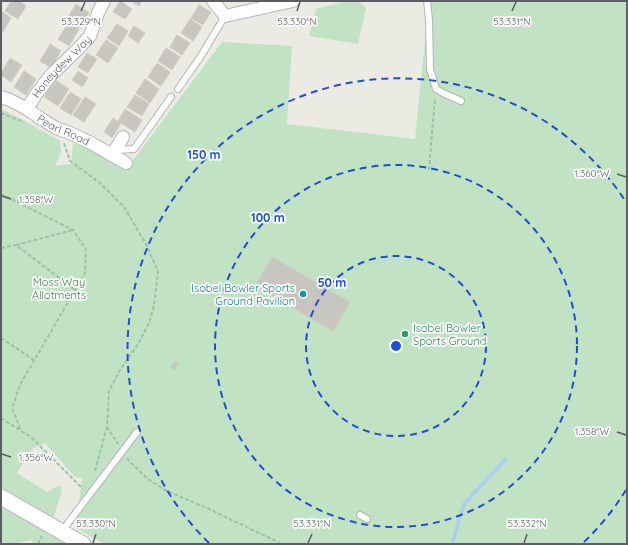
<svg xmlns="http://www.w3.org/2000/svg" width="628" height="545" viewBox="0 0 628 545" font-family="Quicksand,sans-serif">
<style>
.green{fill:#c2e2c4}
.lines{fill:none;stroke-linecap:round;stroke-linejoin:round}
.stream{stroke:#a9cff6;stroke-width:3.5}
.building{fill:#c8c6c0;stroke:#d0cdc2}
.service-casing{stroke:#b3b5b9;stroke-width:8}
.minor-casing{stroke:#b3b5b9;stroke-width:14}
.tertiary-casing{stroke:#b3b5b9;stroke-width:17}
.path{stroke:#9cc2a9;stroke-width:2;stroke-dasharray:4 2;stroke-linecap:butt}
.service{stroke:#fff;stroke-width:6}
.minor{stroke:#fff;stroke-width:12}
.tertiary{stroke:#fff;stroke-width:15}
.ticks{fill:none;stroke:#5b5e62;stroke-width:1.5}
.ring{fill:none;stroke:#1d4ed8;stroke-width:2;stroke-dasharray:7 5}
.culture-dot{fill:#0f9aa8;stroke:#fff;stroke-width:1.5}
.leisure-dot{fill:#2e9e5b;stroke:#fff;stroke-width:1.5}
.labels{text-anchor:middle;stroke-width:3.5;stroke-linejoin:round;paint-order:stroke}
.street-label{font-size:11px;fill:#5b5e62;stroke:#fff}
.park-label{font-size:11px;fill:#3d8045;stroke:#fff}
.culture-label{font-size:11px;fill:#0d838f;stroke:#fff;text-anchor:end}
.leisure-label{font-size:11px;fill:#27864d;stroke:#fff;text-anchor:start}
.ticks-label{font-size:10px;text-anchor:middle;fill:#5b5e62;stroke:#fff;stroke-width:3.5;stroke-linejoin:round;paint-order:stroke}
.centre{fill:#1d4ed8;stroke:#fff;stroke-width:2}
.ring-label{font-size:12px;text-anchor:middle;font-weight:bold;fill:#1d4ed8;stroke:#fff;stroke-width:3.5;stroke-linejoin:round;paint-order:stroke}
</style>
<rect width="100%" height="100%" fill="#ecebe3"/>
<g class="green">
<path d="M347 1H358L366 8 358 44 309 36 316 9Z"/>
<path d="M429 1H627V544H104L76 528 82 478 75 477 45 443 33 448 17 473 47 492 60 485 62 491 53 519 1 487V109L14 115 60 141 61 153 55 166 71 164 73 143 128 167 222 42 292 46 287 124 415 139Z"/>
<path d="M1 508 38 525 69 544H33L32 540 14 544H1Z"/>
</g>
<g class="lines">
<path class="stream" d="M452 544 464 504 506 459"/>
</g>
<g class="building">
<path d="M11 1H19L26 6 18 19 5 11Z"/>
<path d="M120 1 132 9 125 19 113 12Z"/>
<path d="M131 1H142L139 6Z"/>
<path d="M76 4 89 13 80 28 67 19Z"/>
<path d="M199 5 211 12 203 25 191 18Z"/>
<path d="M1 11 11 18 3 32 1 31Z"/>
<path d="M190 19 202 27 193 41 181 33Z"/>
<path d="M69 22 79 29 69 46 58 39Z"/>
<path d="M117 24 128 31 119 46 107 38Z"/>
<path d="M134 26 145 33 138 43 128 36Z"/>
<path d="M177 35 190 43 182 55 170 47Z"/>
<path d="M106 40 118 48 108 63 96 55Z"/>
<path d="M50 44 61 51 51 68 40 61Z"/>
<path d="M166 48 180 57 172 70 158 61Z"/>
<path d="M87 53 97 59 88 73 78 67Z"/>
<path d="M10 58 22 65 11 82 1 75V73Z"/>
<path d="M157 63 170 72 161 86 148 77Z"/>
<path d="M24 71 36 79 26 95 14 87Z"/>
<path d="M78 71 88 78 82 87 72 80Z"/>
<path d="M145 79 159 89 150 103 136 93Z"/>
<path d="M55 80 69 89 58 106 44 97Z"/>
<path d="M70 92 81 99 71 115 60 108Z"/>
<path d="M135 95 149 104 142 116 127 107Z"/>
<path d="M85 97 96 104 84 122 73 115Z"/>
<path d="M125 109 142 120 135 132 118 121Z"/>
<path d="M113 118 121 123 112 138 104 132Z"/>
<path d="M272 257 350 302 333 331 255 286Z"/>
<path d="M175 361 178 364 175 370 171 367Z"/>
</g>
<g class="lines">
<g class="service-casing">
<g id="service">
<path d="M427 1 429 20 430 69 436 89 445 94 461 101"/>
<path d="M178 89 201 56 225 16"/>
<path d="M115 150 134 149 171 97"/>
<path d="M360 515 367 519"/>
<path d="M62 531 137 432"/>
</g>
</g>
<g class="minor-casing">
<g id="minor">
<path d="M213 1 225 16 293 1"/>
<path id="s1" d="M1 97 10 100 27 109 43 120 56 128 70 133 91 143 126 163"/>
<path id="s2" d="M27 109 37 93 51 75 79 48 90 36 98 13 104 1"/>
<path d="M112 155 123 137"/>
</g>
</g>
<g class="tertiary-casing">
<path id="tertiary" d="M1 497 83 544"/>
</g>
<g class="path">
<path d="M1 113 24 122"/>
<path d="M64 143 70 161 100 183 124 207 146 244 158 271 154 306 149 323 138 344 120 370 109 391 107 427 118 444"/>
<path d="M429 170 435 98"/>
<path d="M1 194 73 230 86 249 85 273 21 383 12 408 21 431"/>
<path d="M16 245 73 230"/>
<path d="M1 248 16 245 75 290"/>
<path d="M1 338 34 360"/>
<path d="M1 418 32 438 83 489"/>
<path d="M127 458 129 461 148 479 165 490 209 509 282 544"/>
<path d="M95 471 107 427"/>
<path d="M38 544 42 536"/>
</g>
<use href="#service" class="service"/>
<use href="#minor" class="minor"/>
<use href="#tertiary" class="tertiary"/>
</g>
<path class="ticks" d="M81 11 85 2M297 11 300 2M512 11 516 2M617 174 626 177M2 196 11 199M617 432 626 435M2 454 11 457M93 543 96 534M308 543 312 534M524 543 527 534"/>
<g class="ring">
<circle cx="396" cy="346" r="90"/>
<circle cx="396" cy="346" r="181"/>
<path d="M626 490A271 271 0 0 1 583 543M209 543A271 271 0 1 1 626 202"/>
</g>
<circle class="culture-dot" cx="303" cy="294" r="4"/>
<circle class="leisure-dot" cx="405" cy="334" r="4"/>
<g class="labels">
<g class="street-label">
<text dy="4" stroke="none"><textPath href="#s2" startOffset="55">Honeydew Way</textPath></text>
<text dy="4" stroke="none"><textPath href="#s1" startOffset="71">Pearl Road</textPath></text>
</g>
<g class="park-label">
<text x="59" y="286">Moss Way<tspan x="59" dy="13">Allotments</tspan></text>
</g>
<g class="culture-label">
<text x="295" y="292">Isobel Bowler Sports<tspan x="295" dy="13">Ground Pavilion</tspan></text>
</g>
<g class="leisure-label">
<text x="413" y="332">Isobel Bowler<tspan x="413" dy="13">Sports Ground</tspan></text>
</g>
</g>
<g class="ticks-label">
<text x="81" y="25">53.329°N</text>
<text x="297" y="25">53.330°N</text>
<text x="512" y="25">53.331°N</text>
<text x="592" y="177">1.360°W</text>
<text x="36" y="203">1.358°W</text>
<text x="592" y="435">1.358°W</text>
<text x="36" y="461">1.356°W</text>
<text x="96" y="527">53.330°N</text>
<text x="312" y="527">53.331°N</text>
<text x="527" y="527">53.332°N</text>
</g>
<circle cx="396" cy="346" r="6" class="centre"/>
<g class="ring-label">
<text x="204" y="159">150 m</text>
<text x="268" y="222">100 m</text>
<text x="332" y="287">50 m</text>
</g>
<rect width="628" height="545" fill="none" stroke="#5b5e62" stroke-width="4"/>
</svg>
